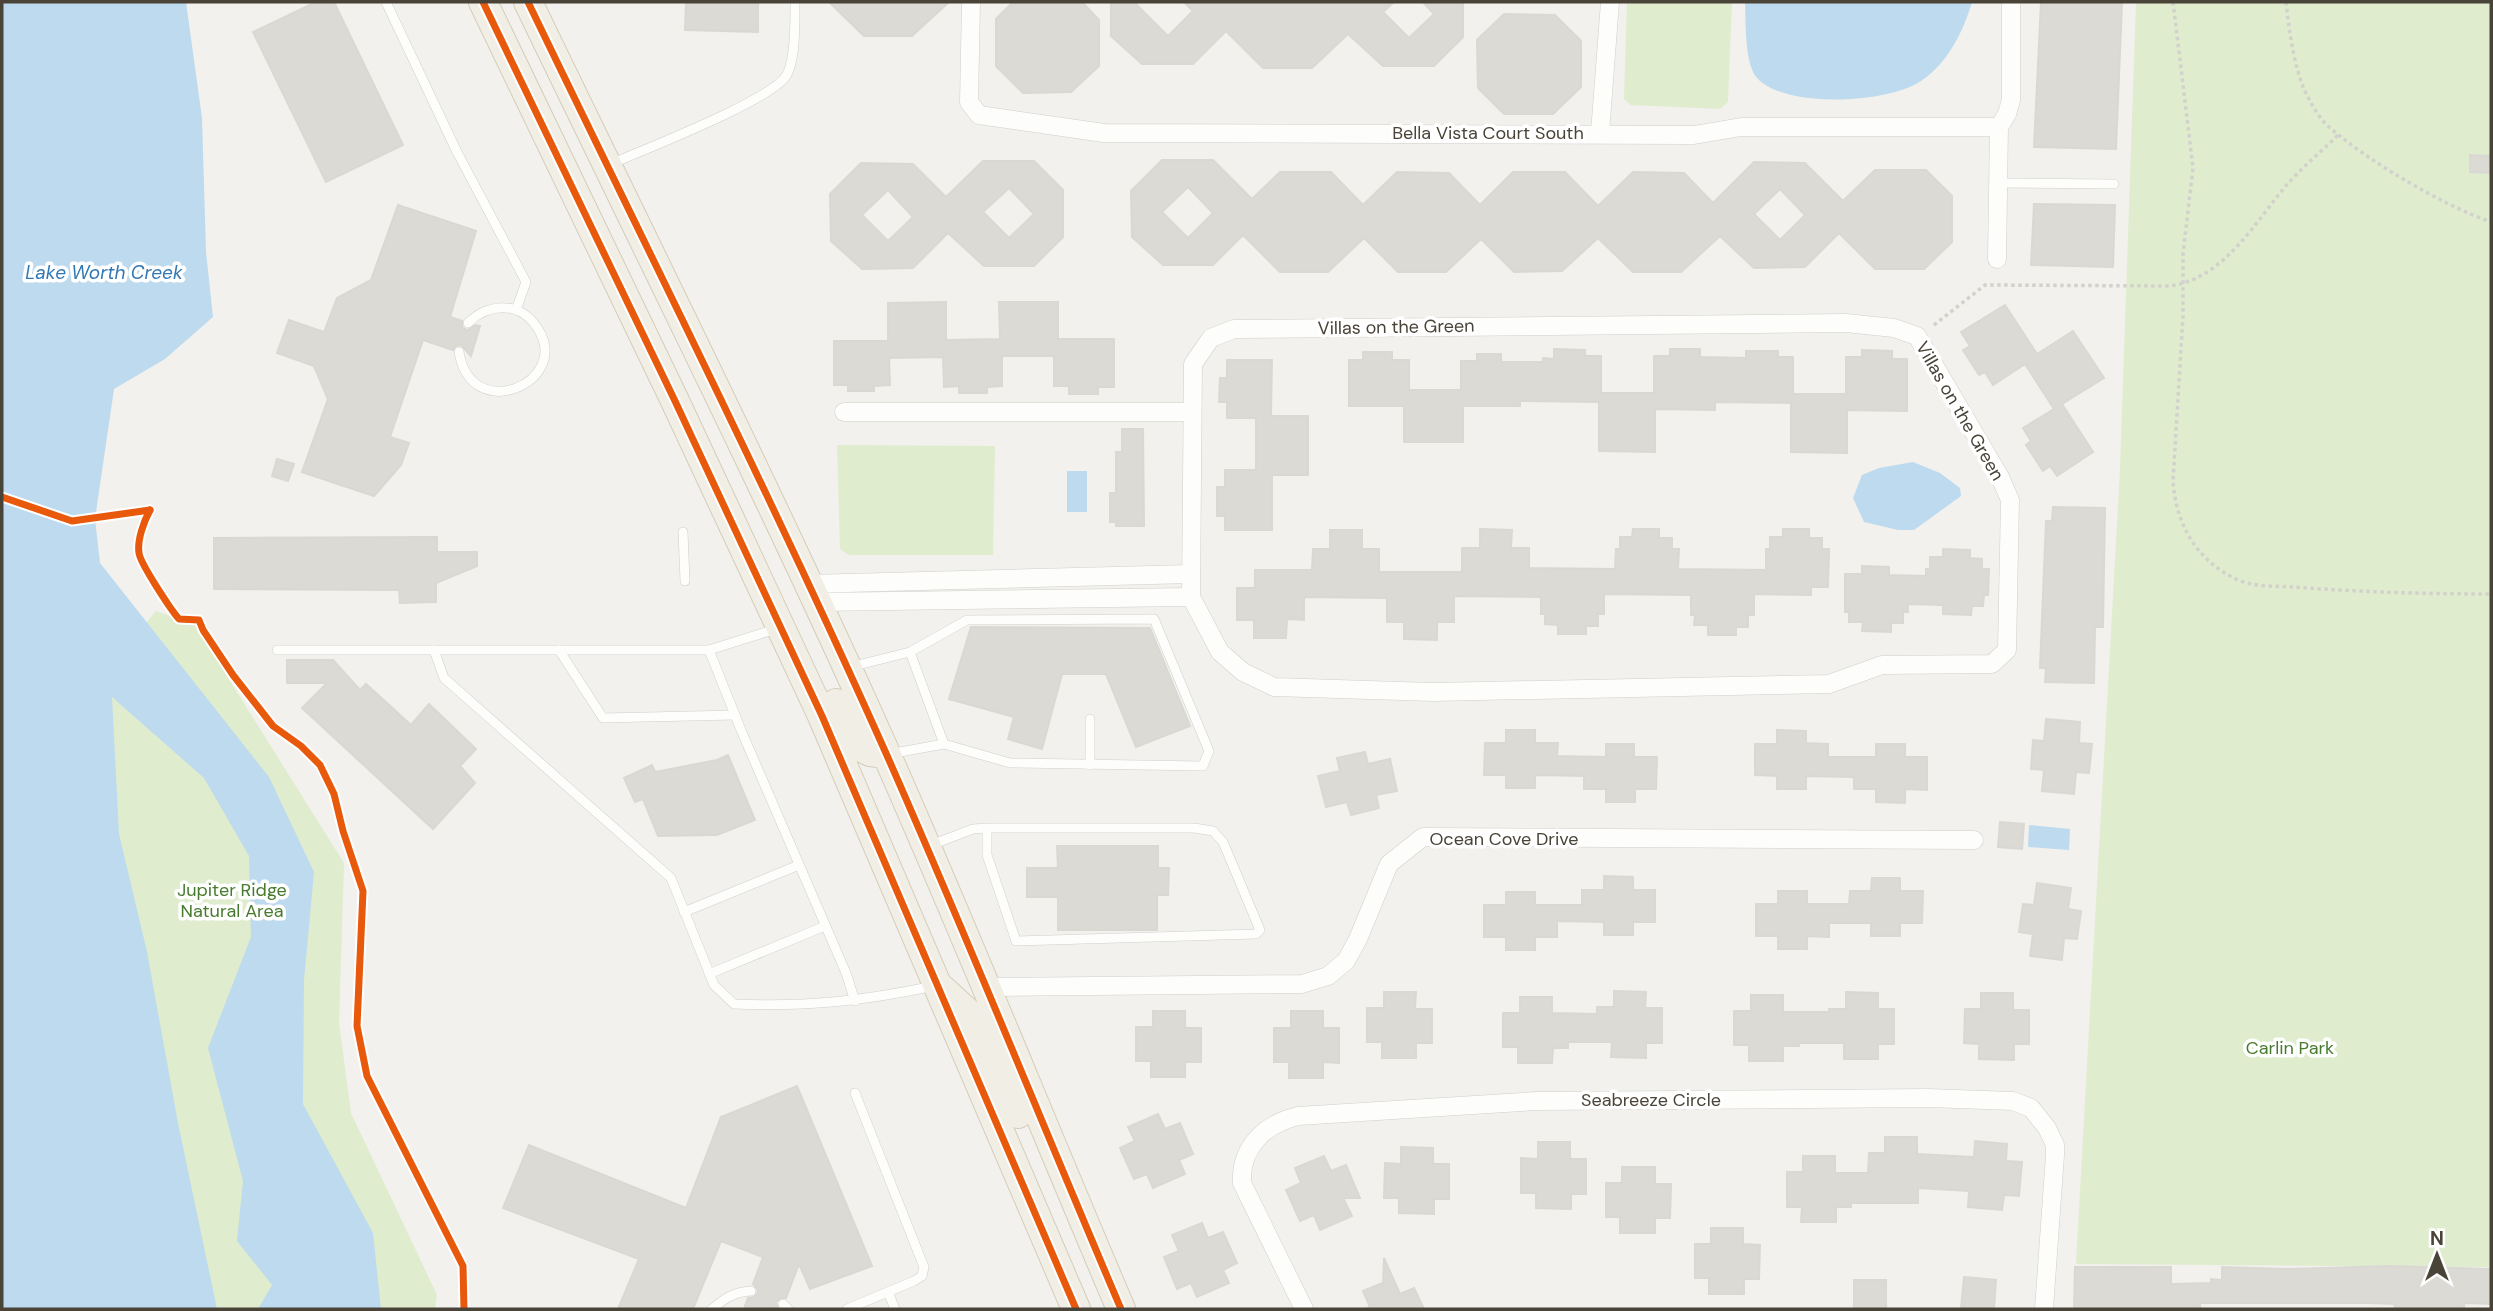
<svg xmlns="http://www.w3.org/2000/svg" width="2493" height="1311" viewBox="0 0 2493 1311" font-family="'DM Sans',sans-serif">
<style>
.green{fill:#dfecce}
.water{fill:#bedaee}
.building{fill:#dcdad5;stroke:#dad8d3;stroke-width:2;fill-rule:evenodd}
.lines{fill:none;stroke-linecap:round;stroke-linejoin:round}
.lane-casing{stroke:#d0cfca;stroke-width:10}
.street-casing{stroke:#d0cfca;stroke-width:19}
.primary-casing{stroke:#d4cdbb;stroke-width:30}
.path{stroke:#d2d1cb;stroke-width:3.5;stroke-dasharray:3.5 3.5;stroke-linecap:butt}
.lane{stroke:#fdfdfc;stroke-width:9}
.street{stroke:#fdfdfc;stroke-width:18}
.primary{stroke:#f1eee5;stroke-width:28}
.cycleway-casing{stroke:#fff;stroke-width:11}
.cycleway{stroke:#e8590c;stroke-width:7}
.labels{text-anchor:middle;stroke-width:7;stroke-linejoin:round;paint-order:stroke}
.street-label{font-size:18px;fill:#494338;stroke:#fff}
.park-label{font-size:18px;fill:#467a2c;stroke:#fff}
.water-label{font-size:19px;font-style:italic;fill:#3278b4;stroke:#fff}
</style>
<rect width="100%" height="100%" fill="#f2f1ed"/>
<g class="green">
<path d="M1627 2H1732L1728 102 1720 109 1631 105 1624 99Z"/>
<path d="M2136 2H2491V1267L2076 1264 2120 469Z"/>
<path d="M837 445 995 446 993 555H849L840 549Z"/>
<path d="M156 611 195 625 344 863 339 1023 351 1113 437 1295 435 1309H196L128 995 103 700 146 623Z"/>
</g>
<g class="water">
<path d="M2 2H186L202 118 206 252 213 317 165 359 114 389 95 519 100 563 269 777 314 872 304 980 303 1104 373 1233 381 1309H258L272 1285 237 1241 243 1181 208 1048 251 937 249 856 204 778 112 697 119 834 147 952 178 1123 217 1309H2Z"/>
<path d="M1745 2H1972C1963 32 1948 63 1921 81 1889 103 1787 109 1758 79 1744 66 1746 20 1745 2Z"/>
<path d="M1913 462 1940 473 1960 488 1961 496 1914 530H1898L1864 522 1853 498 1862 475 1879 468Z"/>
<rect x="1067" y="471" width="20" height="41"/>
<path d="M2029 825 2070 829 2069 850 2028 847Z"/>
</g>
<g class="building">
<path d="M316 2H334L403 145 326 182 253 32Z"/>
<path d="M686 2H758V32L685 30Z"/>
<path d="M829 2H949L912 36H864Z"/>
<path d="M1013 2H1082L1099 20V66L1071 92 1023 93 996 66V19Z"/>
<path d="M1111 2H1134L1168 36 1193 11 1184 2H1394L1383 12 1409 38 1434 14 1423 2H1463V37L1434 66H1383L1348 34 1312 68H1263L1226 31 1193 64H1142L1111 36Z"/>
<path d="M2041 2 2122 3 2116 149 2034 147Z"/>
<path d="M1504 14 1555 15 1581 41V87L1553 114H1504L1478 88 1477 40Z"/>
<path d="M2470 155 2491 156V173L2470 172Z"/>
<path d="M1162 160H1213L1252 199 1280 172H1331L1363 205 1397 172 1449 173 1480 205 1513 172H1565L1598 206 1633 172 1684 173 1713 203 1754 162 1805 163 1843 201 1875 170H1926L1952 196V242L1924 269H1875L1839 233 1805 267 1754 268 1720 236 1681 272H1633L1598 238 1562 271 1514 272 1481 239 1446 272H1398L1364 238 1328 272H1280L1243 235 1213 265H1163L1132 237 1131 191ZM1188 187 1213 213 1188 238 1162 212ZM1780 189 1805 215 1780 240 1754 214Z"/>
<path d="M983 161H1034L1063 190V237L1034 266H984L948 233 913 268 862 269 831 241 830 194 861 163 913 164 946 197ZM1009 188 1034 214 1009 238 983 212ZM888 190 913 217 888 241 862 215Z"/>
<path d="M2034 204 2115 205 2113 267 2031 265Z"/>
<path d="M398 205 476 231 450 317 462 321V327L467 330 476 325 480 326 471 356 461 345 456 346 453 350 423 340 390 437 409 443 401 465 374 496 302 472 328 399 314 366 277 353 289 320 324 332 337 298 371 280Z"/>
<path d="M946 302V340L1000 339 999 302H1058V339H1114V387H1098V394H1069V386H1054V356H1002V386L987 387V393H959V386L944 387 943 357 889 358 890 385 874 386V391H848V385H834V341H888V303Z"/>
<path d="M2005 305 2037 354 2073 331 2104 378 2062 404 2093 452 2057 476 2050 466 2043 471 2026 445 2031 441 2023 428 2054 409 2025 364 1993 385 1985 372 1979 375 1963 350 1970 346 1961 332Z"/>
<path d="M1554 349 1585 350V356H1601V393H1654V356H1670V349H1700V357L1746 358V351H1778V357H1793V394H1846V357H1862V350L1892 351V359H1907V411L1847 410V453L1791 452V403L1715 402V410L1655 409V452L1599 451V402L1520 401V406H1463V442H1404V406H1349V360H1363V352H1392V360H1409V390H1461V361H1477V354H1501V362H1543V358L1554 359Z"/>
<path d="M1227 360H1272L1271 416H1308V475H1272V530H1225V516H1217V487H1225V470H1256V418H1227V402H1219L1220 378H1227Z"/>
<path d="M1122 429H1143L1144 526H1116V522H1110V493H1116V452H1122Z"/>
<path d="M277 459 294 464 288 481 272 476Z"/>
<path d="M2053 507 2105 508 2103 627H2095L2094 683 2045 682 2046 668H2040L2046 521H2052Z"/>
<path d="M1480 529 1512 530 1511 548H1529V568L1615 569 1616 549H1620V537H1632L1633 529H1659V538H1672V549H1679L1678 569 1766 570V549H1770V537H1783V529H1809V538H1822V549H1829L1828 587H1811V595L1754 594V615H1748V627H1736V635H1708V625H1694L1695 615H1691V595L1604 594V614H1598V626H1586V634H1558V625L1545 624V614H1541V597L1454 596V622H1437V640L1404 639V622H1387V598L1304 597V620L1287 619 1286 638H1254V620H1237V588H1255V570H1312L1313 549H1330V530H1362V549H1379V572H1462V548H1480Z"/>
<path d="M437 537V552H477V566L436 583V602L400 603 399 590 214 589V538Z"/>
<path d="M1943 549 1970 550V558L1982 559V569H1989L1988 595H1984L1983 606H1972L1971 615 1943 614V605L1908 604V612H1903V623H1891V632L1862 631 1863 622H1849V612H1845V574H1862V566L1889 567V575L1926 576V569H1930V557H1943Z"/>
<path d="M971 627 1150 628 1190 726 1136 747 1106 674H1062L1042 749 1008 739 1014 717 949 699Z"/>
<path d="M287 660H333L360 690 366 684 411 725 429 704 476 749 460 766 475 783 433 829 302 708 327 683H287Z"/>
<path d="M2046 719 2080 722 2079 743 2092 744 2089 773 2076 772 2074 794 2042 791 2044 770 2031 769 2033 740 2044 741Z"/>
<path d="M1506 730H1535V743H1558L1557 756 1606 757V744H1634V757H1657L1656 789H1635V802H1606V789H1584V776L1535 775V788H1506V775H1484L1485 743H1506Z"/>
<path d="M1777 730 1806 731V743L1828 744V757H1876V744H1905V757H1927V790L1905 789V803L1876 802V789H1854V777L1806 776V789H1777V776L1755 775V744H1777Z"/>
<path d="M1365 752 1368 764 1390 759 1397 791 1376 795 1379 808 1351 815 1347 802 1326 807 1318 776 1340 771 1337 758Z"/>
<path d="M728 755 755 820 717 835 658 836 643 799 635 802 624 778 652 765 655 772 717 760Z"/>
<path d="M2000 822 2024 824 2022 849 1998 847Z"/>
<path d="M1057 846H1158V868H1169L1168 895H1157V930H1058V897H1027V868H1058Z"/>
<path d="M1604 876 1633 877V890H1655V922H1633V935H1604V922L1557 921V937H1535V950H1506V937H1484V905H1506V892H1535V905H1582V890H1604Z"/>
<path d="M1872 878H1900V891H1923L1922 923H1900V936H1871V923H1829V937L1807 936V949H1778V936H1756V904H1778V891H1807V904H1849L1850 891H1871Z"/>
<path d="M2037 883 2071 888 2068 909 2081 911 2077 939 2064 938 2062 960 2030 956 2033 934 2019 932 2023 904 2034 905Z"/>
<path d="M1614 991 1646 992 1645 1008H1662V1043H1646V1058L1611 1057 1612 1042H1568V1048H1553L1552 1063H1518V1047H1503V1013H1520V997H1552V1013L1597 1014V1007H1614Z"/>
<path d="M1384 992H1416L1415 1009H1432V1043H1416V1058H1382V1042H1367V1008H1384Z"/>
<path d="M1846 992 1878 993V1009H1894V1044H1878V1059H1844V1043H1799V1046H1783V1061H1749V1045H1734V1011H1751V995H1783V1012H1829V1009H1846Z"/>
<path d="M1981 993H2013V1010H2029V1044H2014V1060L1979 1059V1044L1964 1043 1965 1009H1981Z"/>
<path d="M1153 1011H1185V1028H1201V1062H1185V1077H1151V1061H1136V1027H1153Z"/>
<path d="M1291 1011H1323V1028H1339V1063L1323 1062V1078H1289V1062H1274V1028H1291Z"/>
<path d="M797 1086 872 1266 810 1289 799 1264 786 1298H781L776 1302 778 1309H744L748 1298 754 1297 758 1293 757 1288 753 1284 763 1257 721 1241 693 1309H618L639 1259 503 1208 529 1145 686 1208 721 1117Z"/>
<path d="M1158 1114 1165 1129 1180 1123 1193 1154 1179 1160 1185 1174 1153 1188 1147 1174 1134 1179 1120 1148 1135 1141 1128 1127Z"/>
<path d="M1885 1137H1917V1154L1974 1157 1975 1141 2007 1144 2006 1161 2022 1162 2019 1196 2004 1195 2002 1210 1968 1207 1969 1191 1918 1188V1203H1851V1207H1836V1222H1801L1802 1207H1787V1172H1803V1156H1835V1173H1868L1869 1153H1885Z"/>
<path d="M1538 1142H1570V1159H1586V1194H1571V1209L1536 1208V1193H1521V1158L1538 1159Z"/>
<path d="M1401 1147 1433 1148V1164H1449V1199H1434V1214L1399 1213V1198H1384L1385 1163 1401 1164Z"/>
<path d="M1324 1156 1331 1171 1346 1165 1360 1198H1343L1352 1216 1320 1230 1314 1215 1300 1221 1286 1190 1301 1183 1295 1168Z"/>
<path d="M1622 1167H1655V1184H1671L1670 1218H1655V1233H1620V1217H1606V1183H1622Z"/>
<path d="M1202 1223 1208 1238 1223 1232 1237 1263 1223 1270 1229 1283 1197 1297 1191 1283 1177 1289 1164 1257 1179 1251 1172 1235Z"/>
<path d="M1711 1228H1743V1244L1760 1245 1759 1279H1744V1294H1709V1278H1695V1244H1711Z"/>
<path d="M1384 1258 1400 1294 1414 1288 1424 1309H1365L1370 1307 1363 1291 1382 1283 1383 1287Z"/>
<path d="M2389 1266 2491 1269V1304L2464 1303V1309H2394L2395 1304 2369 1303H2200V1309H2074L2075 1267H2171V1284L2211 1283V1279L2222 1280V1267L2289 1269Z"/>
<path d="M1964 1277 1996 1280 1994 1309H1961Z"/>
<rect x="1854" y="1280" width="32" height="29"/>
</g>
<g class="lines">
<g class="lane-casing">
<g id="lane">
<path d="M386 2 457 152 526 282 516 310"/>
<path d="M609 165C642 150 770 101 786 76 796 61 795 20 795 2"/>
<path d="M1998 183 2114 184"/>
<path d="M459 352C471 426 572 382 538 329 532 319 524 312 513 309 496 305 480 311 468 323"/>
<path d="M683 532 685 581"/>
<path d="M277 650H709L776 629"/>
<path d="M434 650 444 678 671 878 714 985 734 1004C807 1007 863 1001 934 986"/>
<path d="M559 650 603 718 735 715"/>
<path d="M709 650 741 730 846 973 855 1001"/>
<path d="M850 667 910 652"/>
<path d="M889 754 944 744 1010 763 1203 766 1209 751 1154 619 967 620 910 652 944 744"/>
<path d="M1090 765V719"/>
<path d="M931 845 973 829 987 828H1194L1213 831 1223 842 1260 930 1256 934 1016 941 987 855V828"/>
<path d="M684 912 799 865"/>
<path d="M709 974 825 926"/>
<path d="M888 1292 895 1309"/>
<path d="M783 1304 788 1309"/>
<path d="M712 1309C725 1298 734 1292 751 1291"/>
<path d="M847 1309 914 1281 922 1276 924 1267 855 1093"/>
</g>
</g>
<g class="street-casing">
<g id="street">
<path d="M971 2 969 102 979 115 1104 133 1694 135 1741 127H1999"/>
<path d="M1600 133 1610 2"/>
<path d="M1997 259 1999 127 2007 114 2011 100V2"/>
<path d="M1846 323 1894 328 1917 336 2000 477 2010 500 2007 650 1992 664 1882 665 1829 684 1433 692 1274 687 1243 672 1220 652 1191 597 1193 364 1211 338 1234 329Z"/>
<path d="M844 412H1191"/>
<path d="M808 584 1191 574"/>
<path d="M817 602 1191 597"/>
<path d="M986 987 1302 984 1328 976 1346 961 1358 939 1389 864 1423 837 1974 840"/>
<path d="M1304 1309 1242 1183C1240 1147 1265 1124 1298 1116L1537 1101 1928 1098 2013 1101 2031 1108 2047 1128 2055 1145V1155L2044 1309"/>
</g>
</g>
<g class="primary-casing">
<g id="primary">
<path d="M483 2 675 401 822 716 1076 1309"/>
<path d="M528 2C648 251 772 498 885 751 967 936 1042 1124 1121 1309"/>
<path d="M836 703 856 745 870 752 886 754"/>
<path d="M942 989 977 1021 1018 1114"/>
</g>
</g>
<g class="path">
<path d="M2173 2 2193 168 2183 254V316L2173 481C2176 524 2196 560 2236 579 2252 587 2275 586 2294 587 2359 592 2425 594 2491 594"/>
<path d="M2286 2C2289 31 2295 76 2310 101 2315 110 2321 120 2329 127 2368 161 2442 205 2491 222"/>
<path d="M1934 325 1985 285 2170 286C2223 279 2254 224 2285 187 2301 168 2321 152 2339 134"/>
<path d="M150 510C144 521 137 540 139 553 140 563 171 610 179 619L199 620 203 630 233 675 273 726 301 746 320 765 334 794 343 831 363 891 357 1026 367 1076 463 1266 464 1309"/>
</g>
<use href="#lane" class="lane"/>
<use href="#street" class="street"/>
<use href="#primary" class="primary"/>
<g class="cycleway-casing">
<g id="cycleway">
<path d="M483 2 675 401 822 716 1076 1309"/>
<path d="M528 2C648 251 772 498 885 751 967 936 1042 1124 1121 1309"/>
<path d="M2 497 72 521 150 510"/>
<path d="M150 510C144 521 137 540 139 553 140 563 171 610 179 619L199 620 203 630 233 675 273 726 301 746 320 765 334 794 343 831 363 891 357 1026 367 1076 463 1266 464 1309"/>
</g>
</g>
<use href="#cycleway" class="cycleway"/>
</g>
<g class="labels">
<g class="street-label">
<text x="1488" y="139">Bella Vista Court South</text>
<text transform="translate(1396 327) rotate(-1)" y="6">Villas on the Green</text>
<text transform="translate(1960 411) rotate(60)" y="6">Villas on the Green</text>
<text x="1504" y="845">Ocean Cove Drive</text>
<text x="1651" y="1106">Seabreeze Circle</text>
</g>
<g class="park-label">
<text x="232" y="896">Jupiter Ridge<tspan x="232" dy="21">Natural Area</tspan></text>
<text x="2290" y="1054">Carlin Park</text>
</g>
<g class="water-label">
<text x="104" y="279">Lake Worth Creek</text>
</g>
</g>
<rect width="2493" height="1311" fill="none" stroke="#494338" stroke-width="7"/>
<g transform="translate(2437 1255)" stroke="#ffffff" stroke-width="5" paint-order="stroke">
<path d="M0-5L12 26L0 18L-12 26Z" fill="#494338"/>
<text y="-10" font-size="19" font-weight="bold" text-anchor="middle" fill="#494338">N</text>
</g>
</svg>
